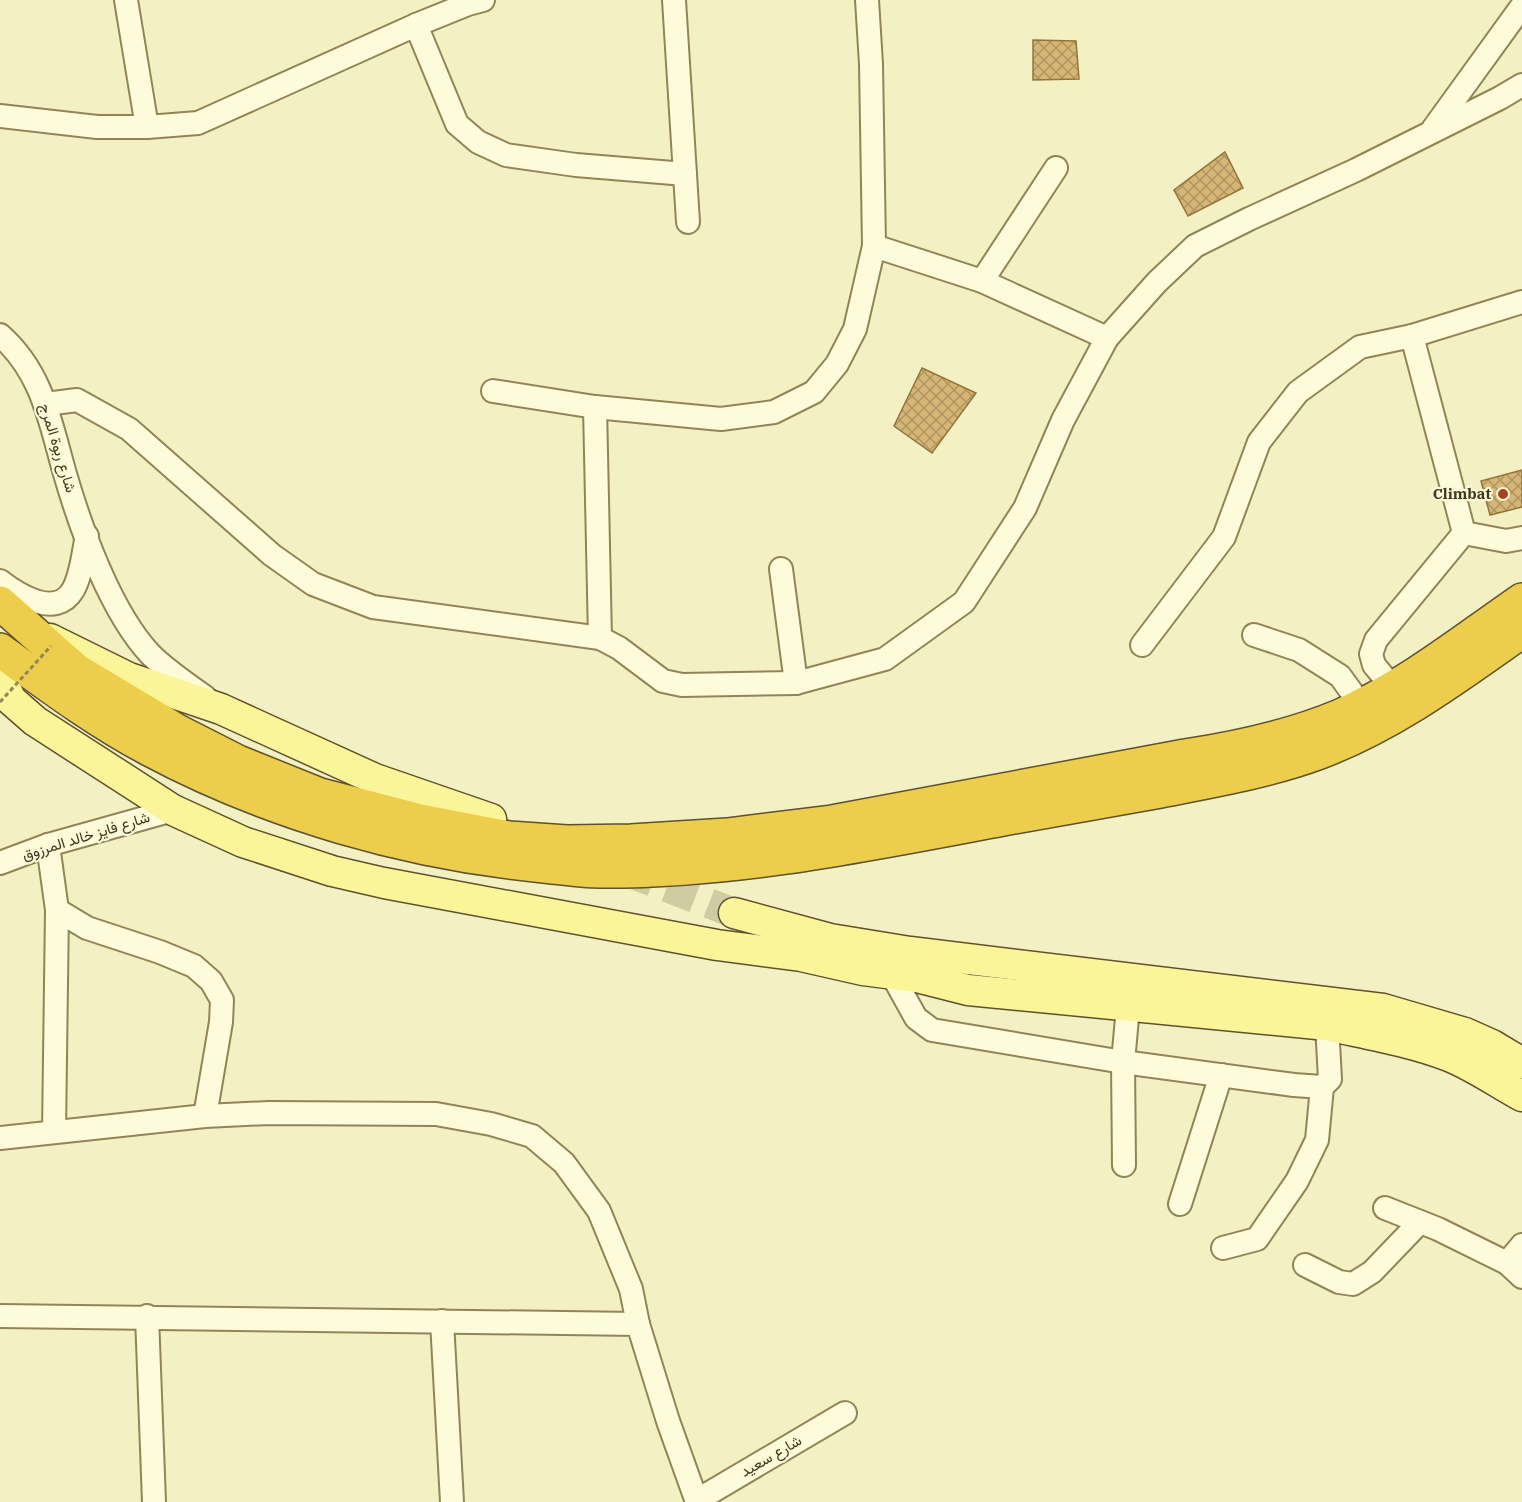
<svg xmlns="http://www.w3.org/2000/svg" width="1522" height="1502" viewBox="0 0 1522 1502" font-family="'IBM Plex Serif',Vazirmatn,serif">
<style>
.building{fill:url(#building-cross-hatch);stroke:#93743a;stroke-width:1.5}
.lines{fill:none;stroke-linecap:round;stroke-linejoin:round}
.major-tunnel{stroke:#cfcca3;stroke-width:30;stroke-dasharray:30 15;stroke-linecap:butt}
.minor-casing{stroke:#918558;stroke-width:26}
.major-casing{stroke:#5e512c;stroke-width:33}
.highway-casing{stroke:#5e512c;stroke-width:36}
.minor{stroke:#fdfbd9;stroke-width:22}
.major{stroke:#faf599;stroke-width:30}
.highway{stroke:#ecce4c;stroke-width:33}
.path-bridge{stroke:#918558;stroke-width:3;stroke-dasharray:4.5 3;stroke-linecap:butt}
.poi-dot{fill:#a84220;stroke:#faf8d5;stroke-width:2}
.labels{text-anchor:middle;stroke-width:4.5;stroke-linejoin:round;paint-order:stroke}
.street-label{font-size:15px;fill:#3f361d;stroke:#faf8d5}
.poi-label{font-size:15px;font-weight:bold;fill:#3f361d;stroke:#faf8d5;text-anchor:end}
</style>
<defs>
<pattern id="building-cross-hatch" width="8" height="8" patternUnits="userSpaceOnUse" patternTransform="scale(1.5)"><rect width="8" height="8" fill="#d6b676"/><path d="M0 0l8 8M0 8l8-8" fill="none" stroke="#af9560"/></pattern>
</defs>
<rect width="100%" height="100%" fill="#f3f1c4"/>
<g class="building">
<path d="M1033 40 1076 41 1079 79 1033 80Z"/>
<path d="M1225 152 1243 188 1188 216 1174 190Z"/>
<path d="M922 368 976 393 932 453 894 426Z"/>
<path d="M1522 470V507L1490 515 1481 481Z"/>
</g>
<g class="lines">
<path class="major-tunnel" d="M625 871 734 913"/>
<g class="minor-casing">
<g id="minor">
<path d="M126 0 147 127"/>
<path d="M674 0 688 222"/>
<path d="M416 25 457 124 478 142 506 155 576 165 685 174"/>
<path d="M0 116 97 127H147L198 123 416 25 468 4 483 0"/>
<path d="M1433 129 1522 6"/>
<path d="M874 246 982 281 1107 338"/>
<path d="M982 281 1056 168"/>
<path d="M0 335C43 373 50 422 65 474 81 529 111 613 151 655 167 671 187 684 205 697"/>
<path d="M493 391 595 407 721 419 774 412 814 392 837 364 855 329 874 246 871 64 867 0"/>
<path d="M46 404 77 400 129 429 272 555 313 584 373 607 600 638 619 648 663 681 682 685 796 683 885 659 964 602 1025 508 1063 420 1107 338 1157 282 1195 246 1249 219 1356 170 1500 98 1522 85"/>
<path d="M595 407 600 638"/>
<path d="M1464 533 1506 541 1522 538"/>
<path d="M781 569 796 683"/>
<path d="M0 581C18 595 56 619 73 590 82 574 83 553 87 536"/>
<path d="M1254 635 1299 650 1340 676 1361 705"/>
<path d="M1142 645 1224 537 1259 442 1298 392 1360 347 1412 336 1522 302"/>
<path d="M1393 688 1374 665 1371 654 1376 640 1464 533 1412 336"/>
<path d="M48 845 57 910 87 928 160 952 194 966 211 981 222 1000 221 1022 205 1116"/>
<path d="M0 863 48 845 173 810"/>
<path d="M891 973 916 1018 932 1030 1123 1062 1294 1085 1322 1087 1330 1079 1327 1025"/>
<path d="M54 1132 57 910"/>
<path d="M0 1138 205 1116 269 1113 436 1114 491 1124 532 1136 564 1163 599 1211 631 1289 638 1324"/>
<path d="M1124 1165 1123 1062 1128 1007"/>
<path d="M1180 1204 1221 1075"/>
<path d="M1385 1208 1438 1229 1507 1263"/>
<path d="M1522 1245 1507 1263 1522 1277"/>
<path d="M1223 1248 1257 1239 1297 1181 1317 1140 1322 1087"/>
<path d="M1305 1265 1339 1282 1353 1284 1372 1272 1420 1222"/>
<path d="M0 1316 638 1324 668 1421 697 1502"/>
<path d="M147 1316 154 1502"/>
<path d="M442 1321 452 1502"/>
<path d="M696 1501 845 1413"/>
</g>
</g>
<g class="major-casing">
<g id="major">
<path d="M50 639 129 678 221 709 375 779 491 819"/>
<path d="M0 678 11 700 35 721 173 810 243 842 332 871 384 883 717 945 801 956 863 970 917 977 968 990 1327 1025C1367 1034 1410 1041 1449 1056 1474 1066 1498 1083 1522 1096"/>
<path d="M734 913 830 939 910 952 1383 1009 1465 1033 1492 1045 1522 1063"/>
</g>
</g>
<g class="highway-casing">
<g id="highway">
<path d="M0 603 77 671 177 731 238 762 320 795 420 821 509 838 567 842 631 841 727 835 832 822 1185 756C1238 748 1290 737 1340 716 1405 687 1464 640 1522 600"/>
<path d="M0 650C48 685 96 721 149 749 269 813 408 853 544 866 562 868 581 871 600 871 735 872 870 844 1003 819 1053 810 1104 801 1155 792 1211 781 1266 772 1320 752 1394 724 1458 676 1522 631"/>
</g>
</g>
<use href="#minor" class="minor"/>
<use href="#major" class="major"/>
<use href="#highway" class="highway"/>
<path class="path-bridge" d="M0 702 51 646"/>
</g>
<circle class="poi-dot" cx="1503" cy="494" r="6"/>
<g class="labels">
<g class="street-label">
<text transform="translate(58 448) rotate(73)" y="5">شارع ربوة المرج</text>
<text transform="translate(86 836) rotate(-17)" y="5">شارع فايز خالد المرزوق</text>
<text transform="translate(771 1456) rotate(-30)" y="5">شارع سعيد</text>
</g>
<g class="poi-label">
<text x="1491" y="499">Climbat</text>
</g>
</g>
</svg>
